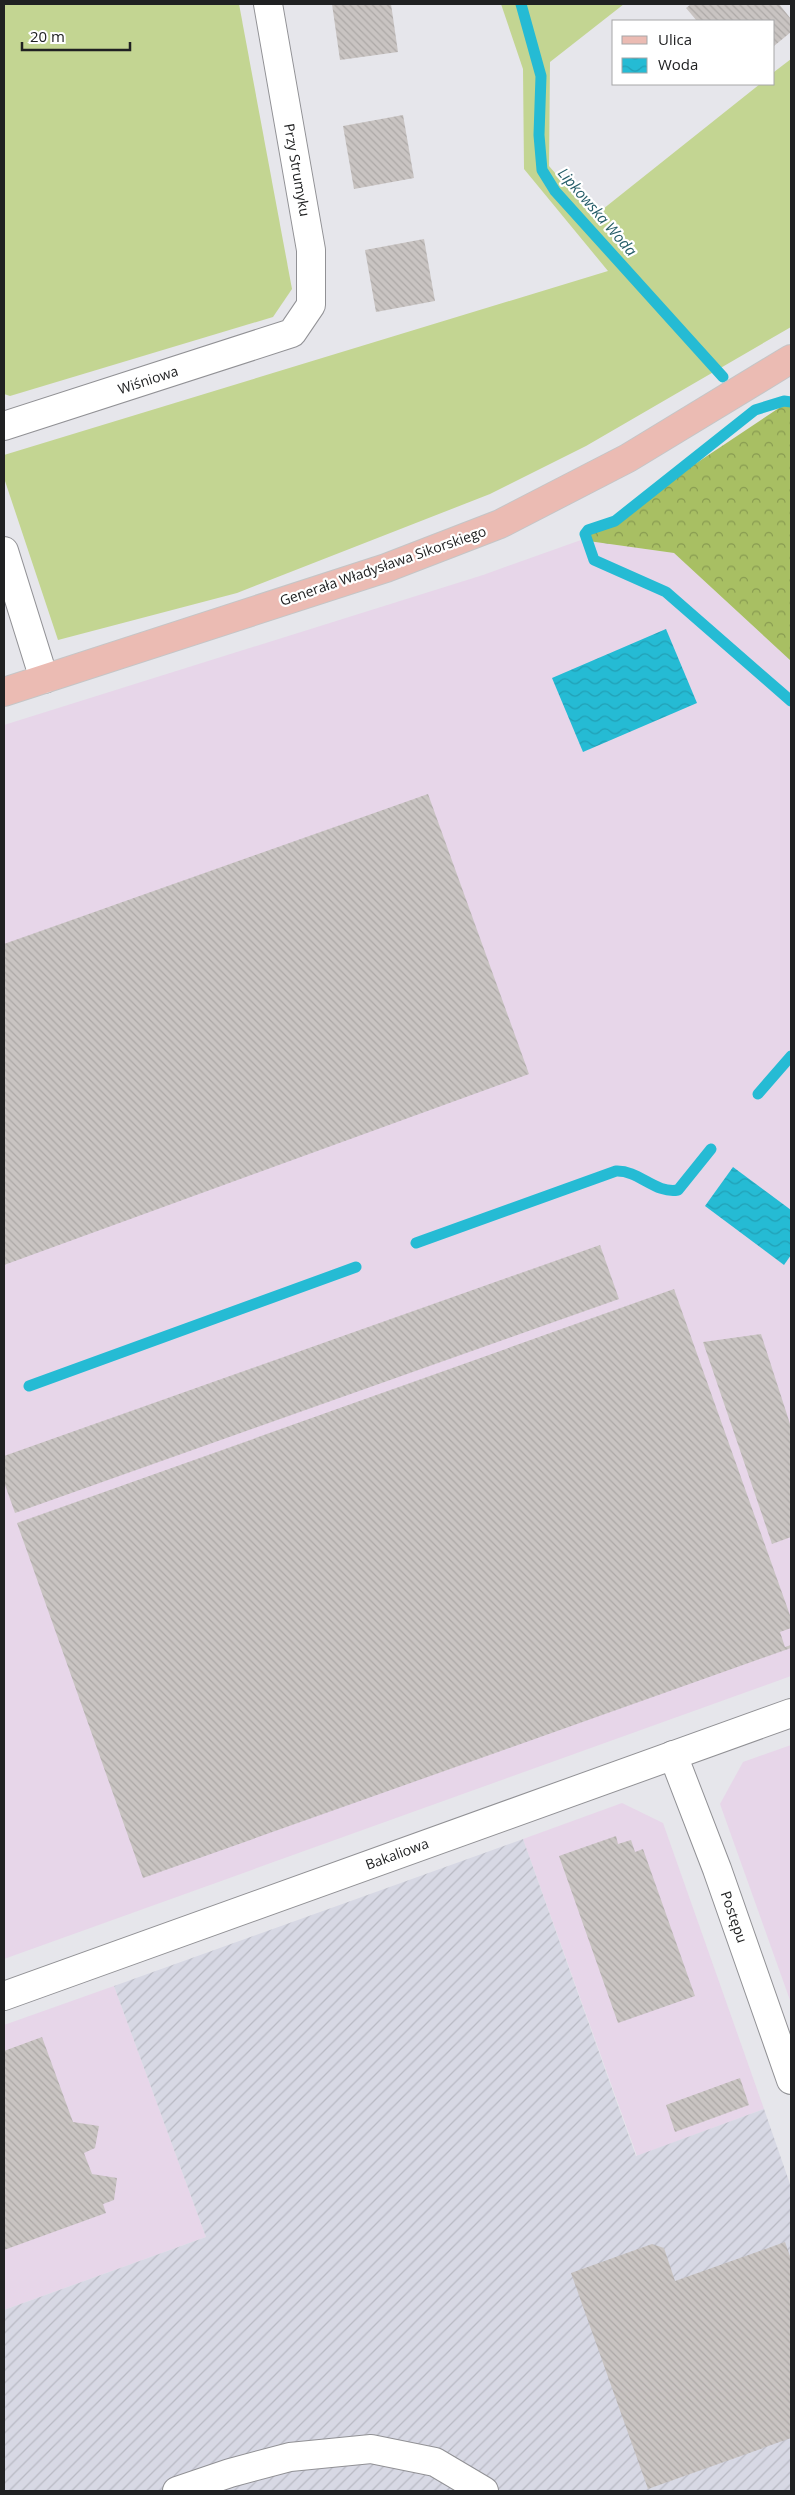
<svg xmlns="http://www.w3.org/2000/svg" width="795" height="2495" viewBox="0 0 795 2495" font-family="'Open Sans',sans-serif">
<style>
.commercial{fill:#e7d6e9}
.industrial{fill:url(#industrial-furrows)}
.grass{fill:#c3d592}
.forest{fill:url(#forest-crowns)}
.water{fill:url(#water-waves)}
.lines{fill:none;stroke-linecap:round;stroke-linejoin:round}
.stream{stroke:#25bbd4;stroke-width:11}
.building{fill:url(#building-back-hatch)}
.minor-casing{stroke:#919195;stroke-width:30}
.major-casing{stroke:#c5c5c6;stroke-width:30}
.minor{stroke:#fff;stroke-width:28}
.major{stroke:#ebbbb3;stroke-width:28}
.labels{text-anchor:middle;stroke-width:4.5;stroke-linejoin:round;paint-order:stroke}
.street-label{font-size:14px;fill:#202122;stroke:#fff}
.water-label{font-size:15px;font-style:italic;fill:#255d68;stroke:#fff}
</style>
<defs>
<pattern id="industrial-furrows" width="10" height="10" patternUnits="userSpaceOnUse" patternTransform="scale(1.25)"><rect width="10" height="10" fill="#d7d8e4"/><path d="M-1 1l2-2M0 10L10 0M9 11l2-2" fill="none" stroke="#b8b9c3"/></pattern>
<pattern id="forest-crowns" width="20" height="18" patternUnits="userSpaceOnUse" patternTransform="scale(1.25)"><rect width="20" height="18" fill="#a8bf63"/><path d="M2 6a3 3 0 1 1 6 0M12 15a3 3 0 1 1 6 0" fill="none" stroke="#889b51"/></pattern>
<pattern id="water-waves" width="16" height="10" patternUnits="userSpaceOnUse" patternTransform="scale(1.25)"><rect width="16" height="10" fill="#25bbd4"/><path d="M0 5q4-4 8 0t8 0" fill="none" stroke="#21a0b6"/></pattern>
<pattern id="building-back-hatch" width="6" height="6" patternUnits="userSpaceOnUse" patternTransform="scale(1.25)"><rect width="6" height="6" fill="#c9c4c2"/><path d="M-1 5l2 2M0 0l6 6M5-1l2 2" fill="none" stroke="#aca8a6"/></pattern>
</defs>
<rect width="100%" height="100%" fill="#e6e6eb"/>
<g class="commercial">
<path d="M581 540 674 553 791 661V1676L4 1959V725L483 575Z"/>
<path d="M791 1745V2003L720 1804 743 1762Z"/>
<path d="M622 1803 663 1823 764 2109 637 2156 523 1839Z"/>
<path d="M114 1986 206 2237 4 2310V2025Z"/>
</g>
<path class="industrial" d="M523 1839 636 2156 764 2109 791 2187V2491H4V2310L206 2237 114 1986Z"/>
<g class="grass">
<path d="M4 4H239L292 289 273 317 10 396 4 394Z"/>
<path d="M501 4H624L550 62 549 166 593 217 760 84H774V72L791 59V327L586 446 490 494 237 593 58 640 4 478V455L608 271 524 169 523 69Z"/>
</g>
<path class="forest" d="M791 400V661L674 553 581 540Z"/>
<g class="water">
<path d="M666 629 697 703 583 752 552 678Z"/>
<path d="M733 1167 791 1210V1255L784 1265 705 1206Z"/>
</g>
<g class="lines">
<g class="stream">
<path d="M521 4 541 76 539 135 542 170 555 191 723 377"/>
<path d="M791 402 784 401 755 410 615 521 588 530 585 534 594 560 666 592 791 701"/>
<path d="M758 1094 791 1056"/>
<path d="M416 1243 616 1171C639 1170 655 1194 678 1190L711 1149"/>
<path d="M29 1386 356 1267"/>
</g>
</g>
<g class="building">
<path d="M332 4H391L398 52 340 60Z"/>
<path d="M691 4H779L791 19V32L774 46V21H697L686 8Z"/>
<path d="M403 115 414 178 354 189 343 126Z"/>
<path d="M424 239 435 301 376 312 365 250Z"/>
<path d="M428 794 529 1074 4 1265V944Z"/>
<path d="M600 1245 619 1299 15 1513 4 1482V1456Z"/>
<path d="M674 1289 791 1618V1628L780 1632 785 1647 791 1645V1648L143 1878 17 1523Z"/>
<path d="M761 1334 791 1427V1537L772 1544 703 1342Z"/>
<path d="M616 1836 618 1844 631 1840 635 1852 643 1849 695 1996 618 2023 559 1856Z"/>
<path d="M42 2037 73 2122 99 2126 95 2148 84 2153 92 2174 117 2178 114 2200 103 2204 106 2213 4 2250V2051Z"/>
<path d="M740 2078 749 2105 675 2132 666 2105Z"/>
<path d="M785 2242 791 2259V2438L648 2489 571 2273 652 2244 664 2248 675 2281Z"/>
</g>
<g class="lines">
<g class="minor-casing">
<g id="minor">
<path d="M4 426 292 333 311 305V250L268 4"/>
<path d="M4 551 44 679"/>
<path d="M673 1755 717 1869 791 2080"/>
<path d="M4 1996 791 1713"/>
<path d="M177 2491 230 2473 290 2457 371 2449 435 2462 484 2491"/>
</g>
</g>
<g class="major-casing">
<path id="major" d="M4 692 386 568 500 524 628 458 791 359"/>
</g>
<use href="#minor" class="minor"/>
<use href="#major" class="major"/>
</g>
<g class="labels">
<g class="street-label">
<text transform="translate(297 170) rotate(80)" y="5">Przy Strumyku</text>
<text transform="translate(148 380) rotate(-18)" y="5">Wiśniowa</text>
<text transform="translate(383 566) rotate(-19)" y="5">Generała Władysława Sikorskiego</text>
<text transform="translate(397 1854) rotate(-20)" y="5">Bakaliowa</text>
<text transform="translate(734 1917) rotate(71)" y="5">Postępu</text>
</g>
<g class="water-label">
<text transform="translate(597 212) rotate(49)" y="5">Lipkowska Woda</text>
</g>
</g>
<rect width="795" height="2495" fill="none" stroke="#202122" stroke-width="10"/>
<rect x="612" y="20" width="162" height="65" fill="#ffffff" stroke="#a6a6a7"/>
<rect x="622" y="36" width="25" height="8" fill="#ebbbb3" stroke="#a6a6a7"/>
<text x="658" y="45" font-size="15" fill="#202122">Ulica</text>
<rect x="622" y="58" width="25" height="15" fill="url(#water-waves)" stroke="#a6a6a7"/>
<text x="658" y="70" font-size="15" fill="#202122">Woda</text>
<path d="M22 42v8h108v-8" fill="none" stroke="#202122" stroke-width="2.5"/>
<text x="30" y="42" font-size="15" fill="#202122" stroke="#ffffff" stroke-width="4" paint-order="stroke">20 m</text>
</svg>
